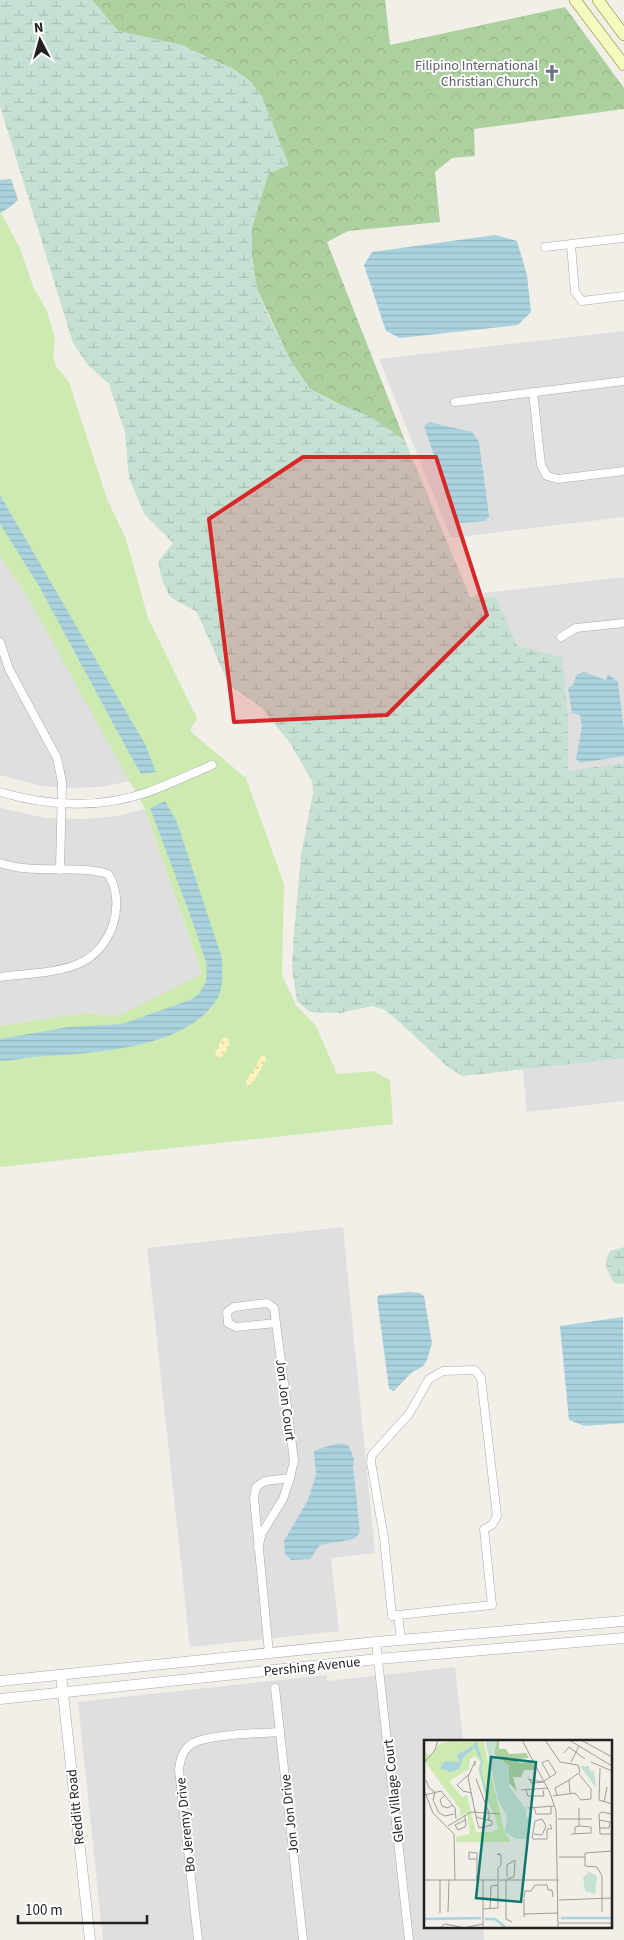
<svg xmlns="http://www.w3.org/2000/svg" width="624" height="1940" viewBox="0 0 624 1940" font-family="'Source Sans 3',sans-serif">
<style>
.residential{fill:#e0dfdf}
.grass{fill:#cdebb0}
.forest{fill:url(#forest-crowns)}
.wetland{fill:url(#wetland-marsh)}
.sand{fill:url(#sand-dots)}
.water{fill:url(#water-rules)}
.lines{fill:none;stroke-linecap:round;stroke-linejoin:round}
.minor-casing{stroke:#a9a9a9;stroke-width:9}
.tertiary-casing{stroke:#a9a9a9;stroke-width:11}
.secondary-casing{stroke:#707d05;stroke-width:12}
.minor{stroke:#fff;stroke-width:8}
.tertiary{stroke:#fff;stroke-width:10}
.secondary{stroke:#f7fabf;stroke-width:11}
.marked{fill:#d62828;fill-opacity:0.2;stroke:#d62828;stroke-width:4;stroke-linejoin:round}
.labels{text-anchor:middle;stroke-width:4;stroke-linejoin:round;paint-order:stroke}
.worship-label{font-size:14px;fill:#5b616d;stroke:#fff;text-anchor:end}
.street-label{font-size:14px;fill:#222;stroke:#fff}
.inset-river{fill:none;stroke:#aad3df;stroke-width:2.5}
.inset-road{fill:none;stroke:#9f9d99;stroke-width:1}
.view{fill:#0f766e;fill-opacity:0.15;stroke:#0f766e;stroke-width:2.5}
.inset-edge{fill:none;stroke:#222;stroke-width:2.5}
</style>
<defs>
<pattern id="forest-crowns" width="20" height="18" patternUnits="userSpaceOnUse" patternTransform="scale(1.25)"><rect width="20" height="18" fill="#add19e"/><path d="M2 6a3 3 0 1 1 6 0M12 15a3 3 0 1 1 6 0" fill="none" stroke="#95b388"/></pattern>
<pattern id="wetland-marsh" width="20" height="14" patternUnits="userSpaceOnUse" patternTransform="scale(1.25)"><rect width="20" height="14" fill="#c6e0d4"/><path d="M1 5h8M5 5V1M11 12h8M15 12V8" fill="none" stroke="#aac0b6"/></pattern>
<pattern id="sand-dots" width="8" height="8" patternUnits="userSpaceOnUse" patternTransform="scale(1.25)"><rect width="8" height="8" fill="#fff1ba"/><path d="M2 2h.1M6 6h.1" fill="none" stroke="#dacea0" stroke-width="1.8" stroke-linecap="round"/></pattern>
<pattern id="water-rules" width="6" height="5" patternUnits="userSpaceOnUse" patternTransform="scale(1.25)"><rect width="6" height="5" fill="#aad3df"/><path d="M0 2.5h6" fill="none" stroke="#92b5bf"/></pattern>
</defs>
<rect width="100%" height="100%" fill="#f2efe9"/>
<g class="residential">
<path d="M624 331V517L451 538 379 359Z"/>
<path d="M0 557 23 589 131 781 99 787 73 788 41 786 0 775Z"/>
<path d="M624 577V1101L527 1112 474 594Z"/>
<path d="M0 808 46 818 85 819 118 816 145 809 202 975 118 1016 83 1013 0 1026Z"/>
<path d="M343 1227 375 1553 331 1558 339 1631 190 1647 147 1248Z"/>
<path d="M455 1667 463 1741H425V1926H483L484 1940H103L78 1702 326 1675 327 1681Z"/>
</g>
<path class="grass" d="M11 179 18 200 10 207 1 213 20 248 33 286 47 311 55 338 53 356 56 366 69 382 107 499 126 539 148 618 197 718 190 731 246 778 284 884 282 975 296 1005 316 1026 337 1074 373 1071 390 1080 393 1124 0 1167V1026L83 1013 118 1016 202 974 145 809 23 589 0 557V180Z"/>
<path class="forest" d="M92 0H385L390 45 565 7 624 88V109L474 129 475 156 452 158 435 172 440 222 348 231 327 242 405 441 390 430 310 389 290 360 257 289 252 257V227L268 174 288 165 262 97 251 82 233 69 181 45 118 31Z"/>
<g class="wetland">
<path d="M0 0H92L118 31 181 45 233 69 251 82 262 97 289 165 268 174 252 227V257L257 289 269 317 290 360 310 389 332 401 373 418 405 441 470 597H496L517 646 562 657 568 718V771L624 763V1058L463 1076 449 1068 396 1019 383 1009 372 1006 340 1013 310 1012 297 1001 292 968 294 934 301 855 313 793 312 781 290 743 261 707 229 685 197 612 170 597 162 580 158 562 173 543 145 515 129 478 125 432 109 384 88 365 73 343 0 106Z"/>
<path d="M624 1247V1284L614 1283C607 1271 603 1264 610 1251Z"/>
</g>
<g class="sand">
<path d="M224 1037 229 1039C230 1047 225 1057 217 1058L215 1054C218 1049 220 1040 224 1037Z"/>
<path d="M261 1055 265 1056 266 1060 252 1084 246 1085V1080L256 1067Z"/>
</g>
<g class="water">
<path d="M11 179 18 200 10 207 0 213V180Z"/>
<path d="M495 235 517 241 527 275 531 312 518 325 400 338 386 331 364 265 372 252Z"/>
<path d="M429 422 472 432 479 442 489 516 485 521 461 523 456 519 424 426Z"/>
<path d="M0 495 145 744 156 772 141 774 129 753 39 586 0 524Z"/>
<path d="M584 672 606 680 608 674 618 682 624 730V756L580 763 576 759 582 727 580 715 572 713 568 688 573 685 577 674Z"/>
<path d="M165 801 177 822 222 958C222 972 224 987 217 999 185 1051 88 1053 34 1057 23 1058 11 1061 0 1061V1039L68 1027 122 1024 190 1000 199 994 206 981 207 965 193 923 150 808Z"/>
<path d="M408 1292 420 1293 424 1296 432 1343 427 1360 423 1366 411 1373 394 1391 389 1389 377 1298 379 1295Z"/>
<path d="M623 1317 624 1423 585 1426 569 1420 560 1326Z"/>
<path d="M339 1443 348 1445 354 1458 353 1465 360 1532 354 1539 320 1545 310 1559 291 1560 285 1554 284 1541 308 1500 316 1475 314 1452 316 1450Z"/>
</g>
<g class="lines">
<g class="minor-casing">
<g id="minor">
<path d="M571 245 575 292 582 301 624 296"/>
<path d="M545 247 624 238"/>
<path d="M533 392 541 465 547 476 558 479 624 471"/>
<path d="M455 402 624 381"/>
<path d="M561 637 576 628 624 623"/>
<path d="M0 642 9 669 57 758 62 782 60 870"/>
<path d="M0 792C48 806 100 809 148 792 170 784 191 774 212 765"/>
<path d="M0 863C35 875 73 864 108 874 127 903 112 949 80 963 60 973 23 974 0 977"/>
<path d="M258 1548 262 1533 283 1499 290 1478 294 1460 276 1323 274 1308 267 1303 234 1307 227 1312 228 1323 236 1327 276 1323"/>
<path d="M398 1615 392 1616 384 1538 371 1462 372 1455 409 1414 429 1379 443 1371 475 1370 481 1378 497 1516 492 1525 484 1529 492 1605 398 1615 401 1640"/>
<path d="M376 1642 409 1940"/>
<path d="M269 1653 254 1498 256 1487 265 1481 290 1478"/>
<path d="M275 1688 303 1940"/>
<path d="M198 1940 179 1770C180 1760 182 1752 190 1745 203 1734 261 1733 280 1732"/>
</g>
</g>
<g class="tertiary-casing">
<g id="tertiary">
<path d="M61 1675 90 1940"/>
<path d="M0 1681 376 1642 624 1621"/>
<path d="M0 1699 378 1659 624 1638"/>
</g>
</g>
<g class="secondary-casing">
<g id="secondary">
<path d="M575 0 624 65"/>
<path d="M598 0 624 35"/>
</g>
</g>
<use href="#minor" class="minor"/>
<use href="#tertiary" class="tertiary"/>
<use href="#secondary" class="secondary"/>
</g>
<path class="marked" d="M303 457H436L487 615 387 715 234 722 209 519Z"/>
<defs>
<g id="church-bare" transform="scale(1.35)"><path d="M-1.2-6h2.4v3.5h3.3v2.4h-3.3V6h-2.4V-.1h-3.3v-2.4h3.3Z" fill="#6b7280" stroke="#fff" stroke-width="2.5" paint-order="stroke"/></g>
</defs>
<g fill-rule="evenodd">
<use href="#church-bare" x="552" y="73"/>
</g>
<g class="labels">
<g class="worship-label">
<text x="538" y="70">Filipino International<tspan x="538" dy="16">Christian Church</tspan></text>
</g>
<g class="street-label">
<text transform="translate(286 1400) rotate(83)" y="5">Jon Jon Court</text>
<text transform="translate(312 1666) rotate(-6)" y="5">Pershing Avenue</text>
<text transform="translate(393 1791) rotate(-96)" y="5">Glen Village Court</text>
<text transform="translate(75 1807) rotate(-96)" y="5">Redditt Road</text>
<text transform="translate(289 1814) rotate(-96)" y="5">Jon Jon Drive</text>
<text transform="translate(185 1825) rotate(-96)" y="5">Bo Jeremy Drive</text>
</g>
</g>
<g transform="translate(424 1740)">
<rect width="188" height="188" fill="#f2efe9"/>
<path d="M31 0H59L80 90 87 102H32V97L46 94 43 73 36 76V69L0 20V11L7 16 15 4ZM51 16 57 22 54 28 61 55 71 77 74 89 68 92H52L43 55 38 57 25 41 45 29 46 19Z" fill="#cdebb0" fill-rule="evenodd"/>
<path d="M71 0H88L75 1V9H82L85 14 102 13 105 18 95 19V23L108 22 112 30H100L97 37H89L93 52 83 40 84 25 70 14Z" fill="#add19e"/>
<path d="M61 0 73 2 70 14 85 26V46L102 69V77L108 78 105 99H92L81 92 83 76 74 60ZM156 26H165L166 31H170L172 48ZM165 132 173 136 171 154 161 151 159 138Z" fill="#c6e0d4"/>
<path d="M52 0 59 23 57 30 63 53 72 74 61 52 55 29 57 22 51 8 40 16 35 29 26 32 16 28 21 21 36 22 33 15 50 5Z" fill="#aad3df"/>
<path class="inset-river" d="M137 178H188M0 179 57 178M61 179H71L81 187"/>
<path class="inset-road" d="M98 0 126 53 132 71 134 187M121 0 136 22 154 25 156 32 145 40 146 53M145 0 188 26M157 0 188 17M140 13 145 7 161 19M147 22 155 6M167 22 188 31M0 23 11 10 14 0M51 26V21L44 37 51 72M176 28 175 60 188 64M44 35 33 45 39 51 48 53M52 39 65 73V81M104 39 119 42M106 39 107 43 120 42M2 40 5 48 11 52 9 60 15 73 21 76 30 74M120 41 131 34 132 33 124 20 118 23 126 37M0 50 9 73 30 94 31 140M97 50 124 48M102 50 104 56H120L119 50M1 55 17 51 31 68 32 79M21 55 16 60 18 66 23 68 29 65M133 55 131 48 145 40M129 56 151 53 157 60 167 59V49L155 34M180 62 183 47M110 67 112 74H127V67M103 68 131 66M51 70 52 77 55 88 68 85V81L52 77M188 74 177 72 175 75 176 94H188M40 75 41 77 42 85 41 87 34 90 31 85 41 80M134 79H168M175 80 186 82 185 88H175M24 86 47 72 76 74M147 94 167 93V87L155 86M151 94V87L155 86V68M108 99 111 81 118 79 122 86 118 95 110 94M109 99H123V89H128L126 84M135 117H161M83 137V125L91 120 90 137 83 139M52 139 53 135V113L45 112V119H53M74 139V128L77 125V115L73 114H76L77 115M0 140H135M59 140V187M82 140V179L88 182M100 158 101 151H107L111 145H123L124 150H128L129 157M100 159V177M135 160 188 158M59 169 74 168V141M66 169 67 146 74 145M24 172 25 140M178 172V136L173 127 161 126V113L188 111M16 173V140M100 174 134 173M135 183H188M17 187 21 184 37 187M44 187 59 184"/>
<path class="view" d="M67 17 112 22 97 162 52 158Z"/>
<rect width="188" height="188" class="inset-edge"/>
</g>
<g transform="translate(40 40) rotate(354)" stroke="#ffffff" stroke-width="4" paint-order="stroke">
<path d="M0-4L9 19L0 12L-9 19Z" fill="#222222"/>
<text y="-8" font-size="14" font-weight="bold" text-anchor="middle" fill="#222222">N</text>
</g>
<path d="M18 1915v8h129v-8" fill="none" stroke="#222222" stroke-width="2.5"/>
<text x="25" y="1915" font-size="15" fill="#222222" stroke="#ffffff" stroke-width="4" paint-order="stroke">100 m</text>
</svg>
